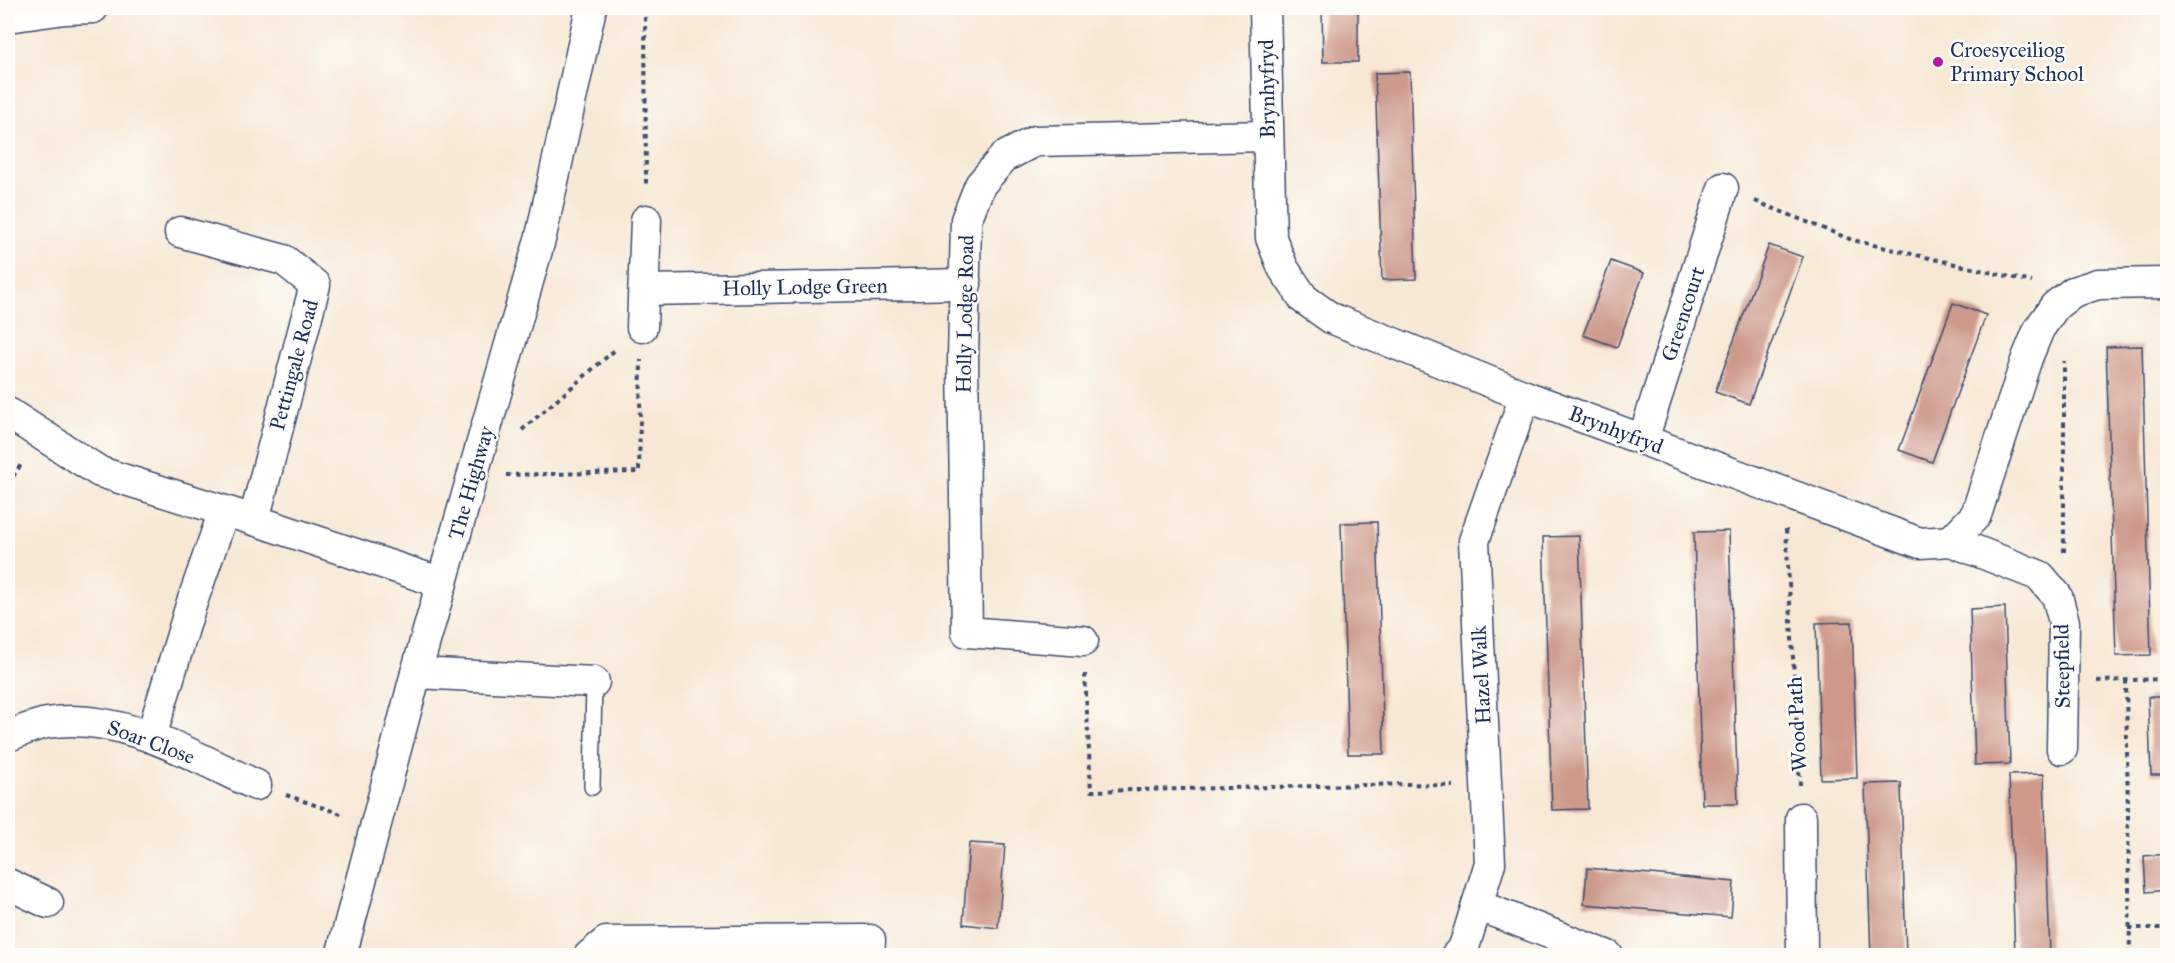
<svg xmlns="http://www.w3.org/2000/svg" width="2175" height="963" viewBox="0 0 2175 963" font-family="'IM FELL Great Primer',serif">
<style>
.building{fill:#cd998b}
.lines{fill:none;stroke-linecap:round;stroke-linejoin:round}
.service-casing{stroke:#3c4b70;stroke-width:18}
.minor-casing{stroke:#3c4b70;stroke-width:33}
.path{stroke:#3c4b70;stroke-width:4;stroke-dasharray:4.5 4.5;stroke-linecap:butt}
.service{stroke:#fff;stroke-width:15}
.minor{stroke:#fff;stroke-width:30}
.poi-dot{fill:#b5179e;stroke:#fdfcf7;stroke-width:2}
.labels{text-anchor:middle;stroke-width:5;stroke-linejoin:round;paint-order:stroke}
.poi-label{font-size:21px;fill:#1b2f5e;stroke:#fdfcf7;text-anchor:start}
.street-label{font-size:21px;fill:#1b2f5e;stroke:#fdfcf7}
</style>
<rect width="100%" height="100%" fill="#fdfcf7"/>
<filter id="ink" filterUnits="userSpaceOnUse"><feTurbulence type="fractalNoise" baseFrequency=".0167" numOctaves="2"/><feDisplacementMap in="SourceGraphic" scale="12" xChannelSelector="R" yChannelSelector="G"/><feConvolveMatrix kernelMatrix="1 2 1 2 8 2 1 2 1" color-interpolation-filters="sRGB"/></filter>
<filter id="wash" filterUnits="userSpaceOnUse"><feTurbulence type="fractalNoise" baseFrequency=".008" numOctaves="4" result="noise"/><feDisplacementMap in="SourceGraphic" scale="24" xChannelSelector="R" yChannelSelector="G"/><feGaussianBlur stdDeviation="1.35" result="paint"/><feColorMatrix in="noise" values="0 0 0 0 0 0 0 0 0 0 0 0 0 0 0 0 0 1.4 0 .05"/><feComposite in="paint" operator="in"/></filter>
<g filter="url(#wash)">
<rect width="100%" height="100%" fill="#f7e8d5"/>
<g id="blocks">
<g class="building">
<path d="M1322 8H1358V62H1323Z"/>
<path d="M1410 72 1416 279 1382 280 1375 73Z"/>
<path d="M1769 245 1803 257 1749 404 1715 392Z"/>
<path d="M1611 261 1644 273 1617 347 1583 335Z"/>
<path d="M1953 303 1986 315 1932 462 1899 450Z"/>
<path d="M2142 346 2151 655 2116 656 2106 347Z"/>
<path d="M1377 522 1384 754H1348L1341 523Z"/>
<path d="M1729 531 1738 804H1702L1694 532Z"/>
<path d="M1579 536 1588 809 1552 810 1543 537Z"/>
<path d="M2005 607 2010 764 1975 765 1970 609Z"/>
<path d="M1852 622 1857 778 1821 779 1816 623Z"/>
<path d="M2148 697H2168V775H2151Z"/>
<path d="M2044 774 2050 956H2015L2009 775Z"/>
<path d="M1901 783 1906 956H1871L1865 784Z"/>
<path d="M969 843 1005 845 998 928 963 924Z"/>
<path d="M2168 854V890L2146 892 2144 856Z"/>
<path d="M1587 868 1734 882 1731 917 1584 904Z"/>
</g>
</g>
</g>
<g filter="url(#ink)">
<use href="#blocks" fill-opacity="0" stroke="#3c4b70" stroke-width="1.5"/>
<g class="lines">
<g class="service-casing">
<path id="service" d="M592 787 594 682"/>
</g>
<g class="minor-casing">
<g id="minor">
<path d="M1265 8 1271 238 1283 268 1304 299 1331 318 1525 396 1920 543 1951 541 1976 515 2027 358 2039 329 2055 306 2073 292 2098 284 2168 283"/>
<path d="M8 17 65 9 93 8"/>
<path d="M180 232 284 260 315 285 254 520"/>
<path d="M644 290 966 284"/>
<path d="M642 327 646 220"/>
<path d="M8 413 100 472 254 520 442 583"/>
<path d="M1643 440 1723 188"/>
<path d="M1951 541 2040 576 2057 596 2064 622 2062 749"/>
<path d="M1083 641 967 632 963 360 966 220 980 185 1004 157 1035 141 1267 136"/>
<path d="M416 673 594 682"/>
<path d="M8 736C20 732 34 725 47 723 120 711 192 756 256 785"/>
<path d="M151 737 191 605 224 511"/>
<path d="M1801 818 1802 956"/>
<path d="M8 884 48 903"/>
<path d="M1477 905 1608 956"/>
<path d="M341 956 416 673 541 236 591 8"/>
<path d="M589 956 606 942 870 940 869 956"/>
<path d="M1456 956 1464 947 1490 863 1474 541 1525 396"/>
</g>
</g>
<g class="path">
<path d="M645 8 646 187"/>
<path d="M1755 201 1852 240 2032 282"/>
<path d="M522 430 616 349"/>
<path d="M506 475 639 472 641 360"/>
<path d="M8 484 22 463"/>
<path d="M1786 529 1800 785"/>
<path d="M2064 552V361"/>
<path d="M1085 674 1091 791 1410 784 1453 786"/>
<path d="M2126 680 2130 956"/>
<path d="M2097 681 2168 679"/>
<path d="M286 795 344 815"/>
<path d="M2129 928H2168"/>
</g>
<use href="#service" class="service"/>
<use href="#minor" class="minor"/>
</g>
</g>
<circle class="poi-dot" cx="1938" cy="62" r="6"/>
<g class="labels">
<g class="poi-label">
<text x="1950" y="57">Croesyceiliog<tspan x="1950" dy="24">Primary School</tspan></text>
</g>
<g class="street-label">
<text transform="translate(1267 89) rotate(-91)" y="7">Brynhyfryd</text>
<text transform="translate(805 287) rotate(-1)" y="7">Holly Lodge Green</text>
<text transform="translate(965 314) rotate(-89)" y="7">Holly Lodge Road</text>
<text transform="translate(1683 314) rotate(-72)" y="7">Greencourt</text>
<text transform="translate(294 365) rotate(-75)" y="7">Pettingale Road</text>
<text transform="translate(1616 430) rotate(21)" y="7">Brynhyfryd</text>
<text transform="translate(471 483) rotate(-74)" y="7">The Highway</text>
<text transform="translate(2062 666) rotate(-91)" y="7">Steepfield</text>
<text transform="translate(1481 675) rotate(-93)" y="7">Hazel Walk</text>
<text transform="translate(1797 724) rotate(-93)" y="7">Wood Path</text>
<text transform="translate(151 742) rotate(20)" y="7">Soar Close</text>
</g>
</g>
<rect width="2175" height="963" fill="none" stroke="#fdfcf7" stroke-width="30"/>
</svg>
